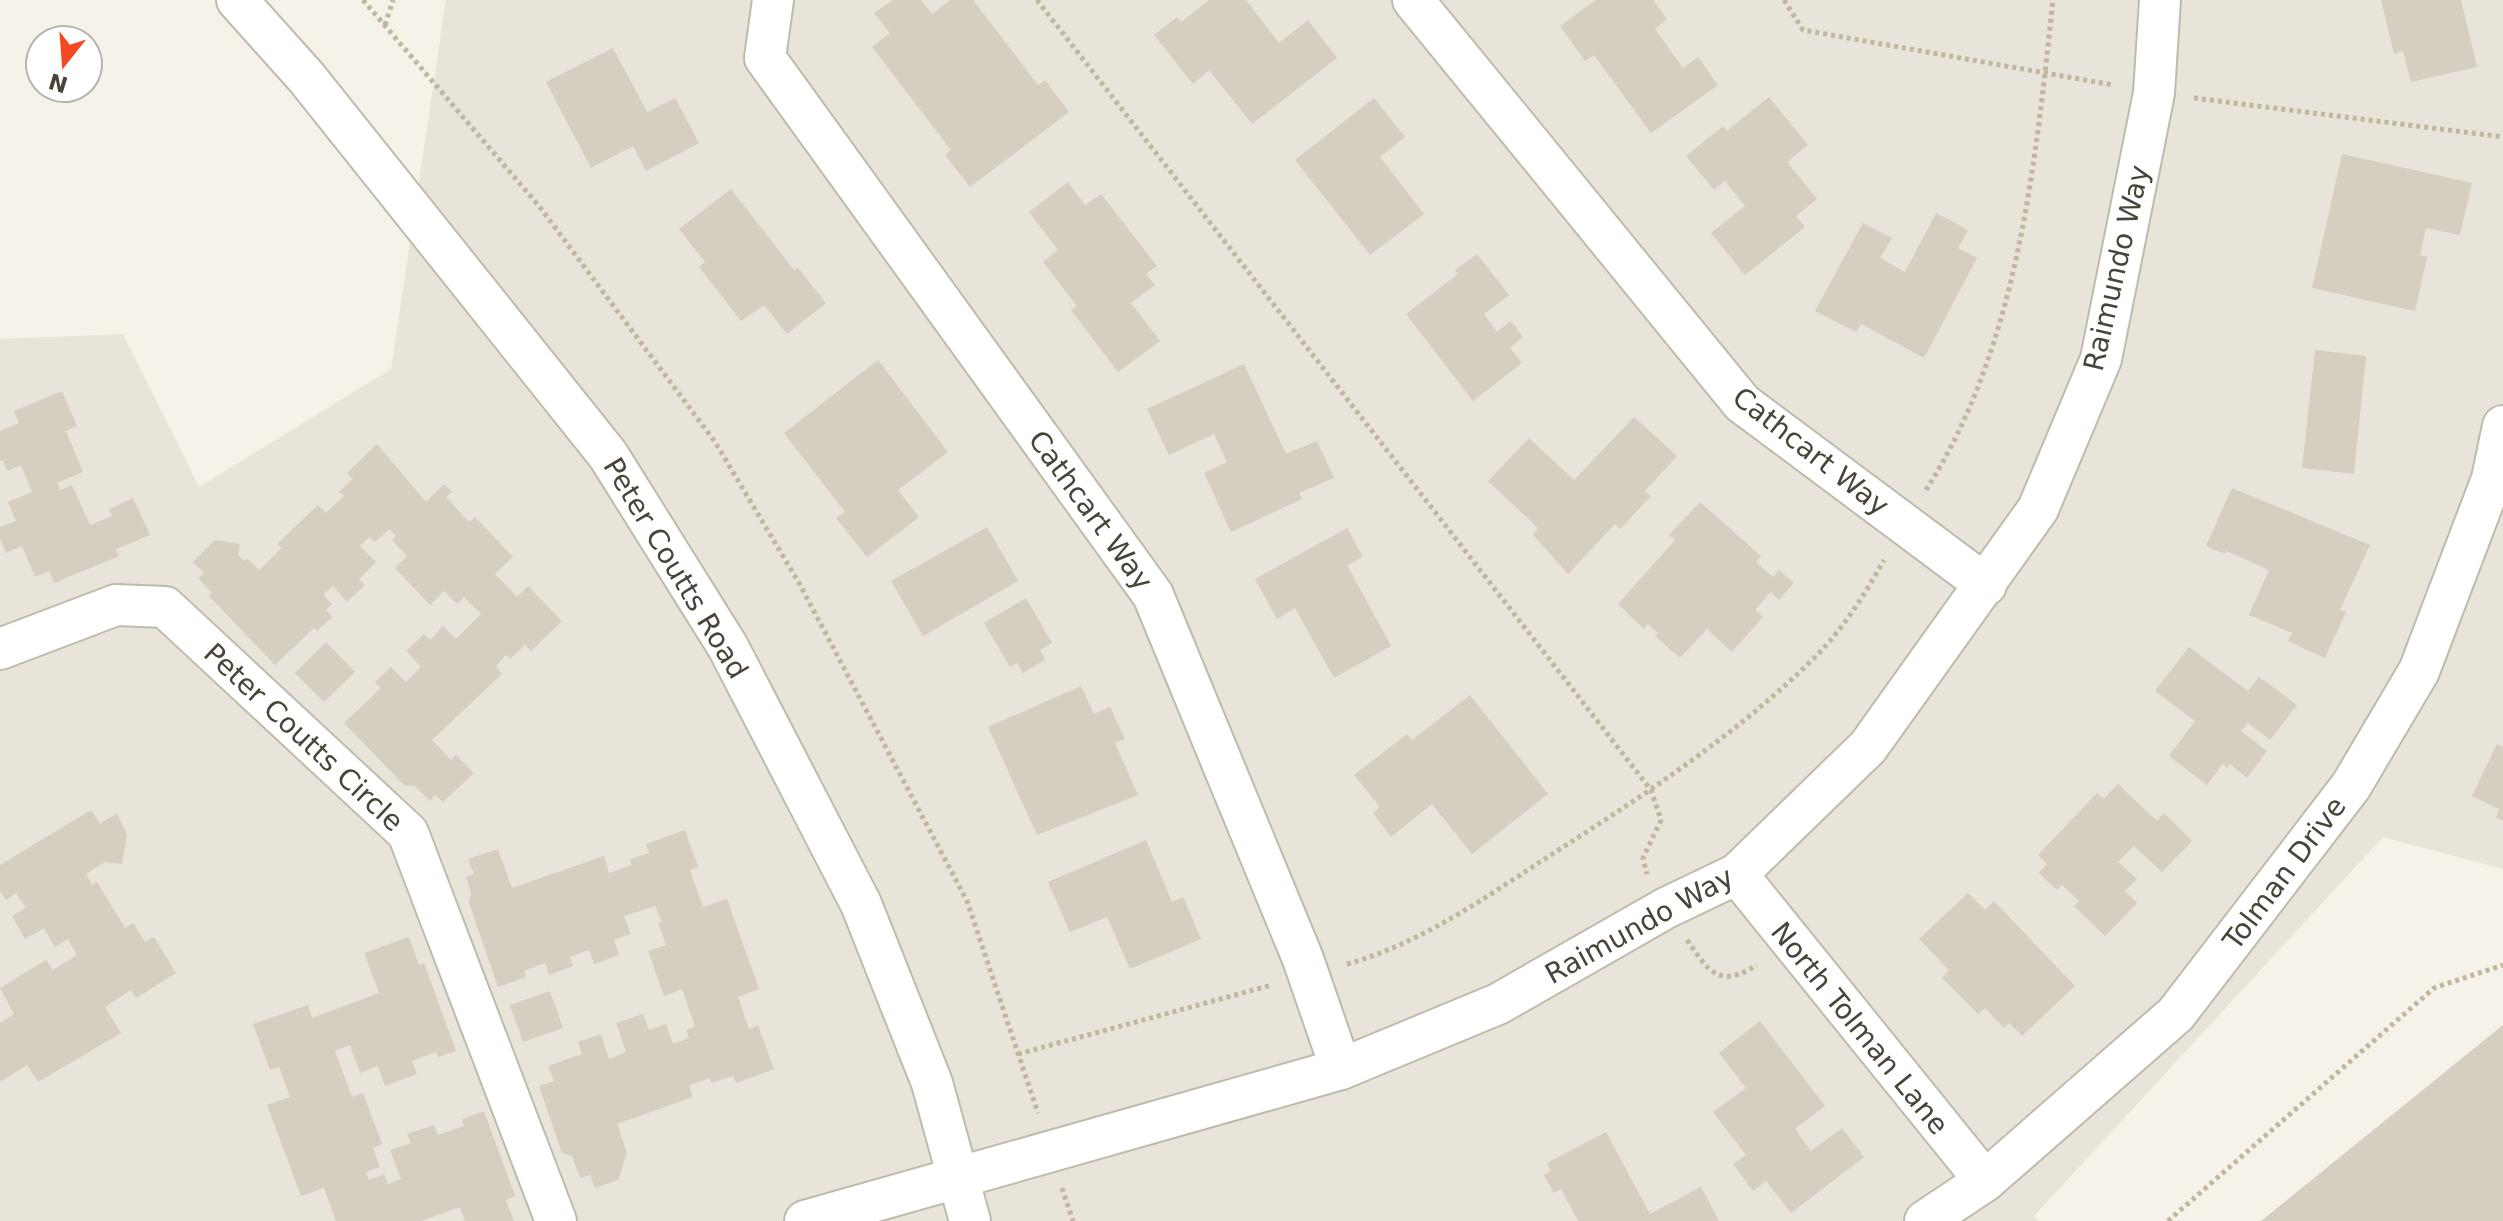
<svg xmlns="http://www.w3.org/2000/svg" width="2503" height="1221" viewBox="0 0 2503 1221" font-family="'DejaVu Sans',sans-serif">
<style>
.residential{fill:#e8e4d9}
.building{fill:#d6cec0}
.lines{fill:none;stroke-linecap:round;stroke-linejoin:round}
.minor-casing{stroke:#c0baad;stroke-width:44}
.path{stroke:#c2b79e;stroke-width:5;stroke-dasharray:4 4;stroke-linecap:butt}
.minor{stroke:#fff;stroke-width:40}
.labels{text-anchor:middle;stroke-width:6;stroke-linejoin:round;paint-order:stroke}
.street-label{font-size:28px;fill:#494338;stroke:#fff}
</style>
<rect width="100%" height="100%" fill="#f5f2ea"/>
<path class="residential" d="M446 0H2503V869L2383 837 2034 1216 2038 1221H0V339L123 334 199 487 391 369Z"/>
<g class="building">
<path d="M893 0H921L932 14 950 0H973L1038 85 1045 80 1069 112 970 187 945 155 951 150 872 47 890 33 874 13Z"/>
<path d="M1209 0H1246L1279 43 1308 20 1337 58 1252 124 1209 70 1193 84 1154 35 1177 17 1181 22Z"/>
<path d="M1596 0H1653L1667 19 1655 29 1683 68 1698 57 1718 85 1651 133 1594 55 1585 61 1560 26Z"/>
<path d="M2381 0H2461L2477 67 2411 82 2403 51 2394 54Z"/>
<path d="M613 48 647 112 675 98 699 143 646 171 633 146 591 168 546 82Z"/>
<path d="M1769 97 1808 145 1787 162 1817 199 1796 216 1805 227 1745 275 1711 233 1745 206 1725 181 1714 190 1686 156 1723 126 1727 131Z"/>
<path d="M1374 98 1405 137 1380 157 1424 214 1370 255 1295 160Z"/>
<path d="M2342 154 2472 183 2460 235 2426 228 2420 255 2427 257 2415 311 2312 288Z"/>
<path d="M1068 182 1085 205 1101 194 1157 266 1146 274 1155 285 1131 303 1160 341 1118 372 1071 310 1077 306 1043 262 1058 250 1029 212Z"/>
<path d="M731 189 794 270 798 268 826 303 787 334 764 305 741 321 699 267 705 262 679 229Z"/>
<path d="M1936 213 1968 230 1958 248 1977 258 1924 358 1861 324 1856 332 1815 311 1863 223 1892 238 1880 258 1905 272Z"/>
<path d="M1477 254 1509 295 1484 314 1497 332 1511 321 1523 337 1510 348 1522 363 1473 401 1406 314 1458 274 1455 270Z"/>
<path d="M2315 350 2366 356 2354 474 2302 468Z"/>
<path d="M878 360 948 452 898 490 919 517 867 557 836 518 845 512 784 433Z"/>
<path d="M1244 364 1286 454 1317 441 1334 478 1299 493 1302 499 1231 532 1204 473 1227 462 1214 434 1169 455 1147 409Z"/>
<path d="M62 391 77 426 66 431 83 472 57 483 60 490 72 485 90 525 112 516 109 509 133 498 150 535 116 549 119 556 54 583 49 571 35 577 22 546 6 553 0 539V527L16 521 8 502 32 492 21 465 7 471 3 460 0 461V431L19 423 14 411Z"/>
<path d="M1634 417 1677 456 1645 491 1651 496 1620 529 1615 524 1568 574 1533 535 1538 528 1488 481 1529 438 1574 480Z"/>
<path d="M377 444 426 502 444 484 452 492 446 497 469 522 475 517 513 557 495 574 517 597 528 586 562 621 531 651 525 645 510 659 506 655 496 666 502 674 432 740 451 760 456 755 474 773 443 802 435 795 430 801 415 786 404 785 344 723 381 688 375 682 391 667 406 682 421 667 406 651 424 634 430 640 443 626 456 639 481 614 464 597 457 604 444 591 430 605 395 568 407 556 392 540 396 536 389 529 375 542 369 537 360 546 376 562 359 579 365 585 347 602 333 586 323 595 332 604 326 610 332 617 317 631 314 628 275 665 209 596 212 593 198 578 204 573 193 562 215 540 240 544 238 555 244 561 247 558 259 570 282 548 277 544 318 505 326 513 344 496 339 492 353 479 347 473Z"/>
<path d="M2232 488 2370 545 2340 610 2346 612 2325 658 2288 641 2292 633 2249 615 2269 570 2226 551 2225 554 2206 546Z"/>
<path d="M1700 502 1761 556 1756 562 1773 577 1779 570 1794 583 1779 600 1771 592 1755 610 1763 617 1732 652 1707 629 1680 658 1655 636 1658 633 1648 624 1644 629 1618 604 1675 540 1669 535Z"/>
<path d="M987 527 1018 581 923 636 891 581Z"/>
<path d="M1347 528 1363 557 1347 565 1391 646 1334 678 1295 608 1277 619 1255 579Z"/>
<path d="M1026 598 1052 643 1040 650 1045 660 1023 673 1017 663 1010 667 984 623Z"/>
<path d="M326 642 355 672 324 702 295 673Z"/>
<path d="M2189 647 2248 691 2259 677 2297 705 2270 740 2248 723 2241 731 2267 751 2247 778 2230 764 2227 768 2223 764 2207 785 2169 756 2195 721 2155 691Z"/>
<path d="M1081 686 1094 714 1110 707 1125 739 1115 743 1138 795 1037 835 988 727Z"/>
<path d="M1470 695 1548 794 1472 854 1432 804 1391 837 1373 813 1380 807 1354 775 1407 734 1412 740Z"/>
<path d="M2497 744 2503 747V821L2496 818 2499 809 2472 796Z"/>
<path d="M2118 784 2157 821 2164 813 2192 841 2162 872 2134 846 2118 862 2137 879 2125 891 2137 903 2105 936 2074 906 2079 901 2062 885 2057 890 2039 873 2047 864 2038 855 2097 793 2104 799Z"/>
<path d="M91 810 100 824 117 813 127 835 122 864 105 862 86 874 92 885 97 882 125 928 133 923 145 942 154 937 176 973 136 998 131 990 105 1007 121 1033 38 1082 27 1065 0 1082V1023L14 1014 0 988 46 960 53 970 77 955 68 939 55 947 44 928 25 939 12 916 26 908 16 893 6 900 0 891V865Z"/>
<path d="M685 830 698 867 690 870 703 907 727 899 759 989 738 997 749 1029 758 1025 774 1069 736 1083 733 1076 711 1083 710 1078 689 1085 693 1097 617 1124 627 1153 618 1180 595 1188 590 1175 580 1178 572 1156 562 1153 539 1086 554 1081 548 1066 582 1054 578 1042 601 1034 609 1059 626 1052 616 1023 643 1014 649 1030 666 1024 673 1044 689 1038 686 1030 695 1027 682 989 664 996 648 951 666 945 658 923 662 922 655 906 624 916 631 934 614 940 619 955 594 964 589 950 570 957 573 966 549 975 545 963 524 971 526 977 498 987 469 903 471 892 466 877 474 874 468 859 498 849 512 888 604 856 609 873 632 865 630 859 649 853 646 844Z"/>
<path d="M1146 840 1172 902 1183 897 1201 939 1130 969 1107 917 1070 932 1048 882Z"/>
<path d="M1968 893 1985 910 1994 901 2075 986 2022 1036 2009 1023 2004 1028 1985 1008 1978 1014 1942 978 1949 970 1919 939Z"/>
<path d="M409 937 419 965 424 963 456 1051 438 1057 436 1052 412 1061 417 1074 385 1086 378 1066 360 1073 350 1045 335 1051 352 1097 363 1093 382 1144 373 1148 380 1167 366 1172 369 1180 384 1174 388 1184 401 1179 390 1150 411 1143 407 1134 434 1125 438 1135 464 1126 462 1119 484 1111 515 1196 506 1200 514 1221H465L460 1207 421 1221H336L324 1188 301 1196 267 1105 290 1097 279 1067 270 1070 253 1024 308 1005 312 1018 379 993 364 953Z"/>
<path d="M550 991 563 1028 523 1042 510 1005Z"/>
<path d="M1760 1021 1825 1106 1795 1129 1811 1151 1842 1128 1864 1157 1791 1213 1766 1181 1753 1191 1733 1164 1746 1155 1713 1112 1746 1088 1719 1053Z"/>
<path d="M2503 1025V1221H2261Z"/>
<path d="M1606 1132 1650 1214 1701 1187 1719 1221H1578L1561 1189 1554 1193 1544 1175 1551 1171 1547 1163Z"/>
</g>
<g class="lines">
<g class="minor-casing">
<g id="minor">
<path d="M237 0 306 77 608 455 728 647 861 904 932 1083 970 1221"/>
<path d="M773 0 765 58 1153 595 1303 959 1341 1069"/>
<path d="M1413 0 1742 403 1986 585"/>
<path d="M0 649 116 605 165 607 408 833 556 1221"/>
<path d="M1737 874 1985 1181"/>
<path d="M805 1221 1341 1069 1498 1004 1666 908 1737 874 1868 747 2038 509 2101 359 2154 93 2160 0"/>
<path d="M1925 1221 1985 1181 2176 1014 2351 786 2419 671 2492 479 2503 426"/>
</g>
</g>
<g class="path">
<path d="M363 0 539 206 715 442 799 583 967 901 1038 1113"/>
<path d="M1037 0 1651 790 1661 820 1643 858 1647 874"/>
<path d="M1784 0 1803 30 2113 85"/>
<path d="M385 25 393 0"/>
<path d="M2194 98 2503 137"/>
<path d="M1926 490C2018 346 2035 166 2053 0"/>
<path d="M1687 940C1709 972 1719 989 1757 965"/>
<path d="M1347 964C1417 945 1480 901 1540 862 1638 799 1740 734 1822 650 1846 624 1867 591 1884 560"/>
<path d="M1018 1054 1272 985"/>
<path d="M1062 1188 1073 1221"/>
<path d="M2168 1221 2434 988 2503 965"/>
</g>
<use href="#minor" class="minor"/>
</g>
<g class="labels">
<g class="street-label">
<text transform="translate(2116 268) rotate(-77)" y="10">Raimundo Way</text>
<text transform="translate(1811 451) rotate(38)" y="10">Cathcart Way</text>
<text transform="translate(1091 510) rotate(54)" y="10">Cathcart Way</text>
<text transform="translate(676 568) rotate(59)" y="10">Peter Coutts Road</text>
<text transform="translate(304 737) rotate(43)" y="10">Peter Coutts Circle</text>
<text transform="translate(2284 873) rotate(-53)" y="10">Tolman Drive</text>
<text transform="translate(1639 925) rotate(-29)" y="10">Raimundo Way</text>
<text transform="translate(1860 1028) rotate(51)" y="10">North Tolman Lane</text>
</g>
</g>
<g transform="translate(64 64) rotate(197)"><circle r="38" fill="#ffffff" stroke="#b6b4af" stroke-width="2"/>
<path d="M0-6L14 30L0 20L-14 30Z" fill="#f54a21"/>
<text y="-12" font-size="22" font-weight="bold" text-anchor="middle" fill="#494338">N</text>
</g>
</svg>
